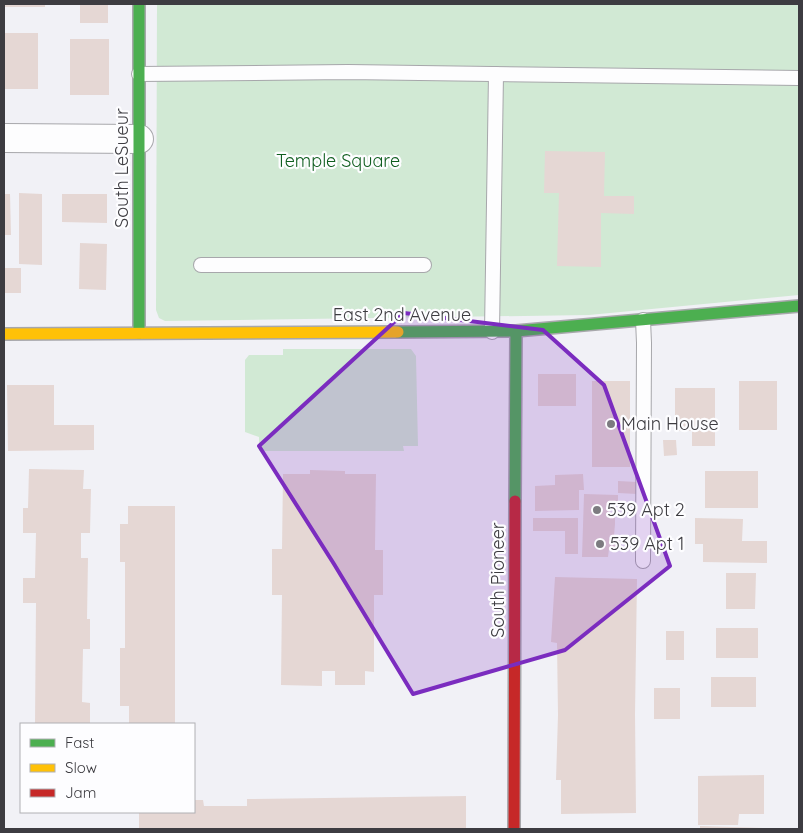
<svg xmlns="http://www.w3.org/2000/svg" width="803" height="833" viewBox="0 0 803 833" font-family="Quicksand,sans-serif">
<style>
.green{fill:#d1e9d4}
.building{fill:#e5d7d4}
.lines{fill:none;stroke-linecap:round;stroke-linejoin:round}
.lane-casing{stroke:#a7a7ab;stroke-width:16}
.street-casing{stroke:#a7a7ab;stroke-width:30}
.fast-casing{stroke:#a7a7ab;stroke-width:14}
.slow-casing{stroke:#a7a7ab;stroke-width:14}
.jam-casing{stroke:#a7a7ab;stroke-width:14}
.lane{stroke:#fdfdfe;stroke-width:14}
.street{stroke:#fdfdfe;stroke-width:28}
.fast{stroke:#4caf50;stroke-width:11}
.slow{stroke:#ffc107;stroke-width:11}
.jam{stroke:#c62828;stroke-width:11}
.marked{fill:#7b2cbf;fill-opacity:0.2;stroke:#7b2cbf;stroke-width:4;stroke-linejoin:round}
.poi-dot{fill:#7c7b80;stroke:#fdfdff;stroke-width:2}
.labels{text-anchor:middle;stroke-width:4.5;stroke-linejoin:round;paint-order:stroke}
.park-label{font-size:18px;fill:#0f5e1f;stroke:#fdfdff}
.street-label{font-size:18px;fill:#3d3c41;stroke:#fdfdff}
.poi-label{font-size:18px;fill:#3d3c41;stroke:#fdfdff;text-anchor:start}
</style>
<rect width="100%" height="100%" fill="#f1f1f6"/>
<g class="green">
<path d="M157 4H799V295L589 315 165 321 159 318 156 310Z"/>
<path d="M283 349H411L416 356 418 446H403L404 451H259V437L245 432V360L249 355H283Z"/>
</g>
<g class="building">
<rect x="4" y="4" width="41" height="3"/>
<rect x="80" y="4" width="28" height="19"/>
<rect x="4" y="33" width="34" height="56"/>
<rect x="70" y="39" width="39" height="56"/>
<path d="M545 151 605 152 604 196H634V214L601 213V267L557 266 559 193H544Z"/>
<path d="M19 193 42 194V265L19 264Z"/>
<path d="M4 194H10L11 235H4Z"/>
<path d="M62 194H107V223L62 222Z"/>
<path d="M80 243 107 244 106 290 79 289Z"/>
<rect x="4" y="268" width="17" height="25"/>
<rect x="538" y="374" width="38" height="32"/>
<rect x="592" y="381" width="38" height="86"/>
<rect x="739" y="381" width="38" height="49"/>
<path d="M7 385H54V425H94V450L8 451Z"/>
<path d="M675 388H715V446H692V431H675Z"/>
<path d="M663 440H676L677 455 664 456Z"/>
<path d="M29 469 84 470 83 489H91L90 533H81V558H88L87 619H90V649H83L82 702 90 703V724H35L36 603H23V578H35L36 533H23V508H28Z"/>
<path d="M310 470 345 471V474H376L375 550H383V595H374V672L365 671V685H335V671H322V686L281 685 282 595H272V549H282L283 474H310Z"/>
<rect x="705" y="471" width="53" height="37"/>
<path d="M583 474 584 490H579V510L535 511V486L555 485V475Z"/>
<path d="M618 481 637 482V494L618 493Z"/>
<path d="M584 494 618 495V505H610L609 515H615V524L614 536 610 535 609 539H618L617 549H609L608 557H582Z"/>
<path d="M128 506H175V724H129V706H120V648H125V562H120V524H128Z"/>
<path d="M533 518H578V554H565V531H533Z"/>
<path d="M695 518 743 519 742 541H767V563L703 562V544H695Z"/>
<path d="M726 573H756L755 609H726Z"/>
<path d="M555 577 637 579 635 714 636 813 561 814V780H556L558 715 557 643 551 642Z"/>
<rect x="716" y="628" width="42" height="30"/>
<rect x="666" y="631" width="18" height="29"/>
<rect x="711" y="677" width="45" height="30"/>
<rect x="654" y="688" width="26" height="31"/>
<path d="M764 775V814H739L738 825H698V776Z"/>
<path d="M466 796V829H139V812H194V800H203L204 806H247V799Z"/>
<path d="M700 826 763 828V829H700Z"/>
</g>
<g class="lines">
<g class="lane-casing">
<g id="lane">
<path d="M139 74 348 72 799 78"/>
<path d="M201 265H424"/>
<path d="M643 320 644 343 643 561"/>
<path d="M492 332 496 74"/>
</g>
</g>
<g class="street-casing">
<path id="street" d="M4 138 139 139"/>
</g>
<g class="fast-casing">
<g id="fast">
<path d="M139 4V333"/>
<path d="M398 332 516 331 799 306"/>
<path d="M515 501 516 331"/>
</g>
</g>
<g class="slow-casing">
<path id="slow" d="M4 334 398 332"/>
</g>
<g class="jam-casing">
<path id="jam" d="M514 829 515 501"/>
</g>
<use href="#lane" class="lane"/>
<use href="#street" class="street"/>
<use href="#fast" class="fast"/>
<use href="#slow" class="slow"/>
<use href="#jam" class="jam"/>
</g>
<path class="marked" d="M404 313 543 330 604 385 670 566 565 650 413 694 334 564 259 446Z"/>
<g class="poi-dot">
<circle cx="611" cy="424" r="5"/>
<circle cx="597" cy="510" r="5"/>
<circle cx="600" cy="544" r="5"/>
</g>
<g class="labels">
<g class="park-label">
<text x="338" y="167">Temple Square</text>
</g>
<g class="street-label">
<text transform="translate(122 168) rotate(-90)" y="6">South LeSueur</text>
<text x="402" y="321">East 2nd Avenue</text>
<text transform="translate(498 580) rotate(-90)" y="6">South Pioneer</text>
</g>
<g class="poi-label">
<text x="621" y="430">Main House</text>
<text x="607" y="516">539 Apt 2</text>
<text x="610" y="550">539 Apt 1</text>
</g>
</g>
<rect width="803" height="833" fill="none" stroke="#3d3c41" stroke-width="10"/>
<rect x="20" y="723" width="175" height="90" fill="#fdfdff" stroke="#b0b0b3"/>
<rect x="30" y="739" width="25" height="8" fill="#4caf50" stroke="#b0b0b3"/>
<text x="65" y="748" font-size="15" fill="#3d3c41">Fast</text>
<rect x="30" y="764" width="25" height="8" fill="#ffc107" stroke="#b0b0b3"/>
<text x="65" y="773" font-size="15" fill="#3d3c41">Slow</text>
<rect x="30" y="789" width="25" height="8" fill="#c62828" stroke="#b0b0b3"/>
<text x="65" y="798" font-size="15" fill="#3d3c41">Jam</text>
</svg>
